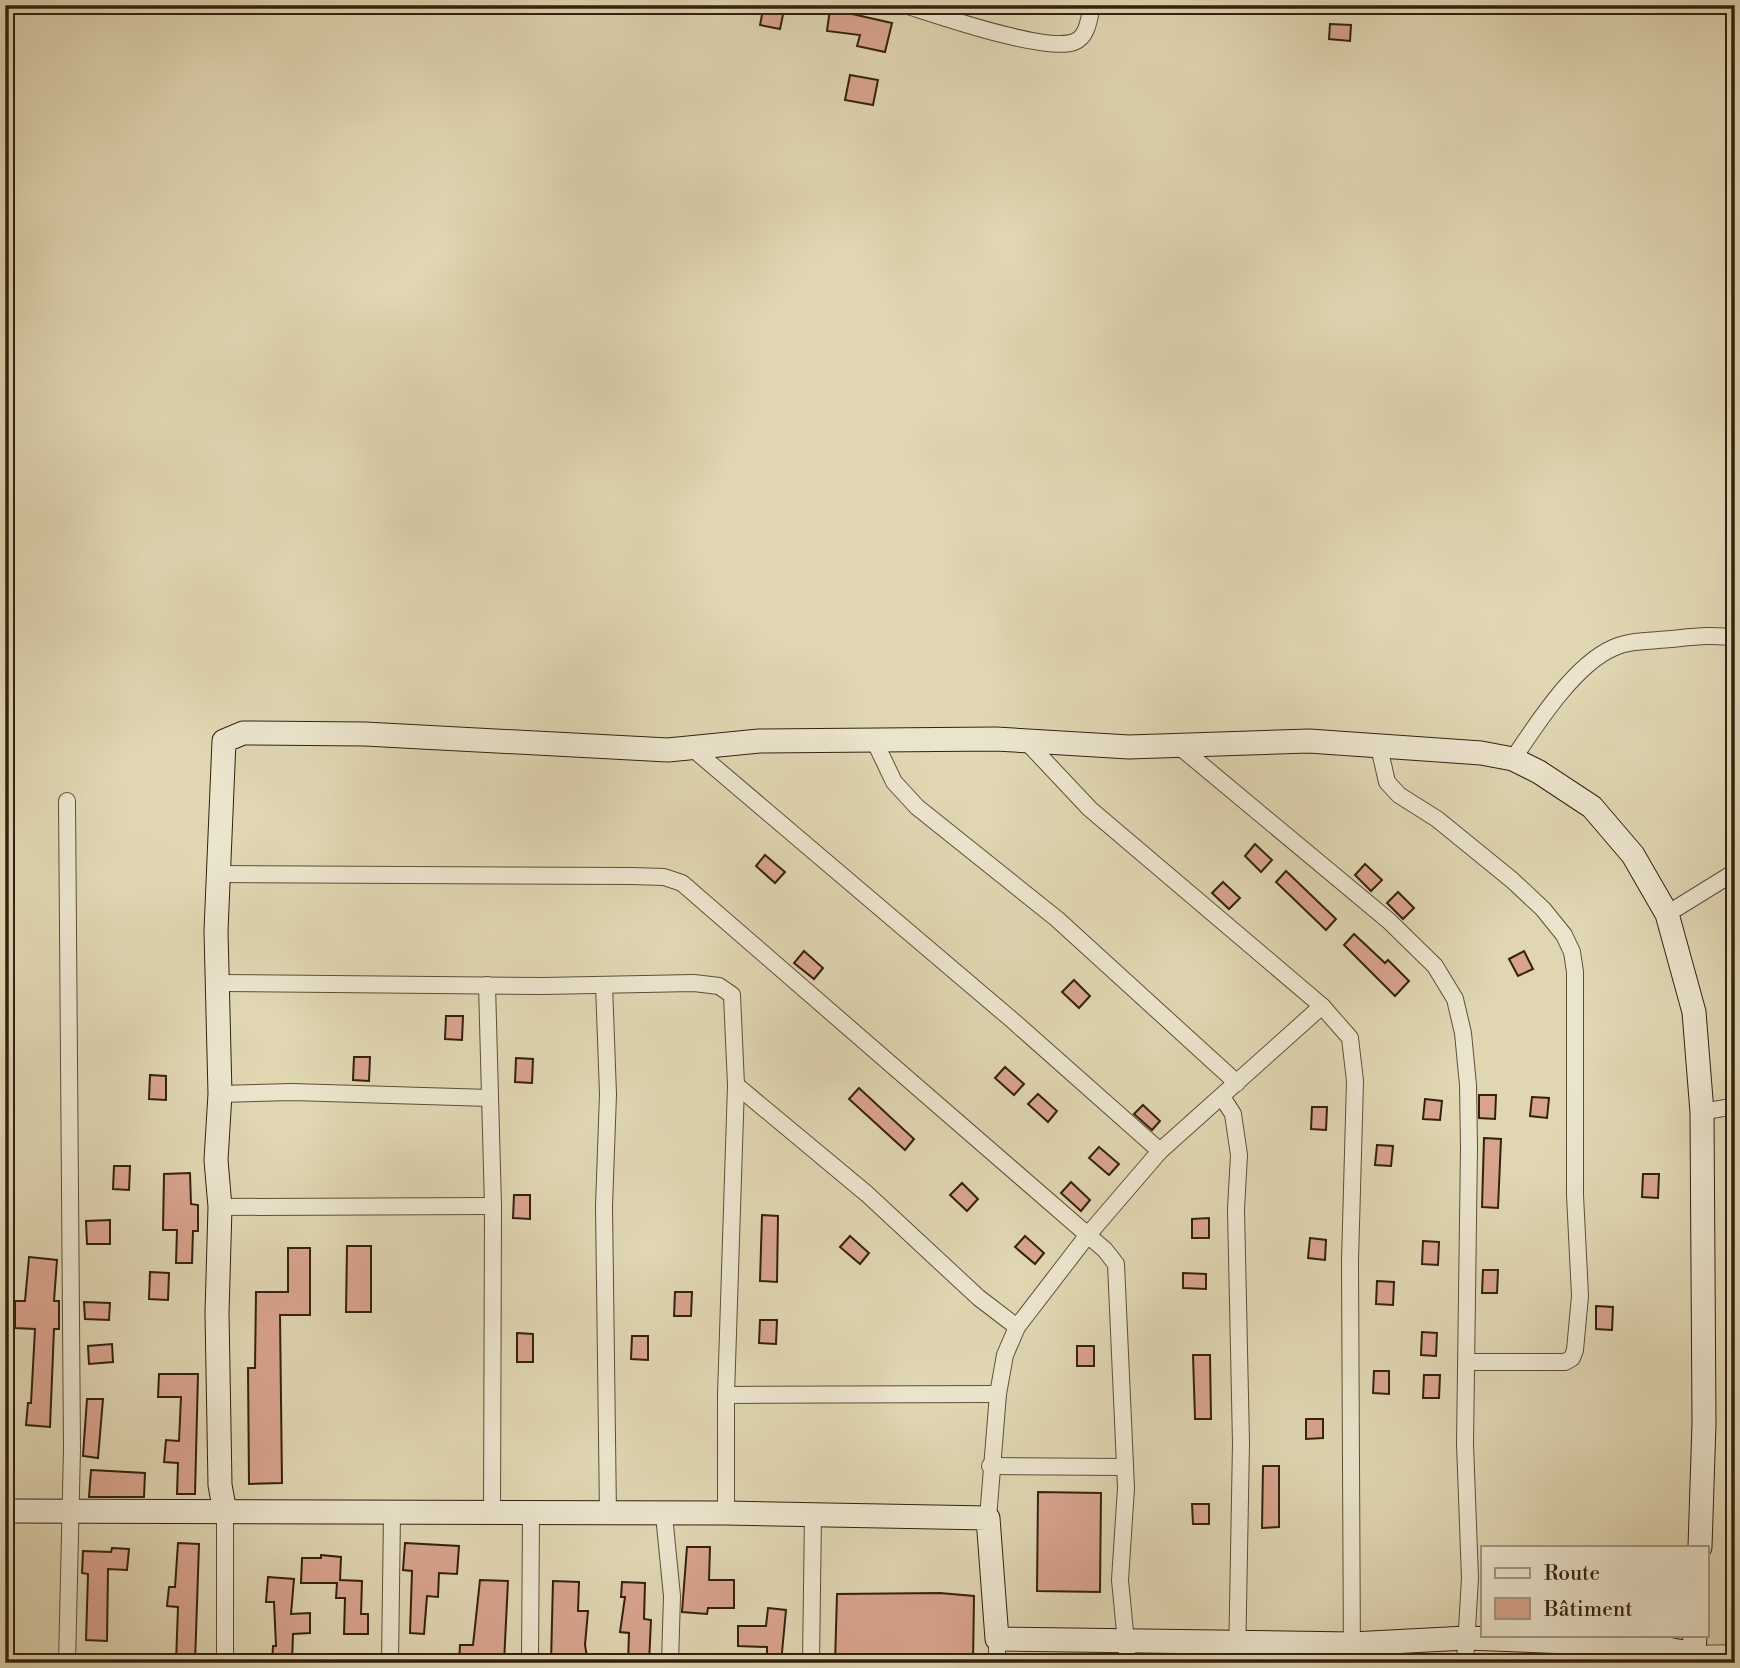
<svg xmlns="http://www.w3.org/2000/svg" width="1740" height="1668" viewBox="0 0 1740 1668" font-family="'Libre Bodoni',serif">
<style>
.building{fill:#d9a48e;stroke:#33210f;stroke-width:2}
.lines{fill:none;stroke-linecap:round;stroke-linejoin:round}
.street-casing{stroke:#5e4e38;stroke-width:18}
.secondary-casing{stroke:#33210f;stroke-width:25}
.street{stroke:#ebe4cd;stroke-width:16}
.secondary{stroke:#ebe4cd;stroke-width:23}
</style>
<rect width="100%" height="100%" fill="#e0d6b2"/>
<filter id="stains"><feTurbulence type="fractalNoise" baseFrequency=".00286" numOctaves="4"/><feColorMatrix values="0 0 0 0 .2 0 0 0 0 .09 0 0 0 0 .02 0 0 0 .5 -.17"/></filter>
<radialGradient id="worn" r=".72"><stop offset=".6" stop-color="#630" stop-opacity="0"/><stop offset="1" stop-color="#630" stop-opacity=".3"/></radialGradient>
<g class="building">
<path d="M764 5H785L780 29 760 25Z"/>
<path d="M830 9 892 23 885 52 857 46 860 35 827 31Z"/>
<path d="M1330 24 1351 25 1350 41 1329 39Z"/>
<path d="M850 75 878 80 873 105 845 100Z"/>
<path d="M1255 844 1272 860 1261 872 1245 856Z"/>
<path d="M765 855 785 872 775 883 756 866Z"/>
<path d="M1365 864 1382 880 1371 891 1355 875Z"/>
<path d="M1286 871 1336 919 1326 930 1276 882Z"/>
<path d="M1223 882 1240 898 1229 909 1212 893Z"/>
<path d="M1398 892 1414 908 1403 919 1387 903Z"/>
<path d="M1354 934 1385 963 1388 960 1409 981 1395 996 1344 945Z"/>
<path d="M804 951 823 968 814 979 794 963Z"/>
<path d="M1524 951 1533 969 1518 976 1509 959Z"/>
<path d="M1074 980 1090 996 1079 1008 1062 992Z"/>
<path d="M446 1016H463L462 1040 445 1039Z"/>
<path d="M354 1057H370L369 1081 353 1080Z"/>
<path d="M516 1058 533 1059 532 1083 515 1082Z"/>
<path d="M1005 1067 1024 1084 1014 1095 995 1078Z"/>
<path d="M150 1075 166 1076V1100L149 1099Z"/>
<path d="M859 1088 914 1139 905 1150 849 1099Z"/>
<path d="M1038 1094 1057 1111 1048 1122 1028 1104Z"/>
<path d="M1479 1095H1496L1495 1119 1479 1118Z"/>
<path d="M1532 1097 1549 1098 1547 1118 1530 1116Z"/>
<path d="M1425 1099 1442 1101 1440 1120 1423 1119Z"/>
<path d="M1143 1105 1160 1121 1152 1130 1134 1114Z"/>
<path d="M1312 1107H1327L1326 1130 1311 1129Z"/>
<path d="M1484 1138 1501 1139 1498 1208 1482 1207Z"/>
<path d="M1377 1145 1393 1146 1391 1166 1375 1165Z"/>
<path d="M1099 1147 1119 1164 1109 1175 1089 1158Z"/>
<path d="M114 1166H130L129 1190 113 1189Z"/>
<path d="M190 1173 191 1204 198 1205V1231H193L192 1263H176L177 1230H163L164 1174Z"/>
<path d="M1643 1174H1659L1658 1198 1642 1197Z"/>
<path d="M1071 1182 1090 1200 1081 1211 1061 1193Z"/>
<path d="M962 1183 978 1199 967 1211 950 1195Z"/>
<path d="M514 1195H530V1219L513 1218Z"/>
<path d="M762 1215 778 1216 777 1282 760 1281Z"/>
<path d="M1209 1218V1238H1192V1219Z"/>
<path d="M110 1220V1244H87L86 1221Z"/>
<path d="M850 1236 869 1253 860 1264 840 1247Z"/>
<path d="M1025 1236 1044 1253 1035 1264 1015 1247Z"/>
<path d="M1310 1238 1326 1240 1325 1260 1308 1258Z"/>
<path d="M1423 1241 1439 1242 1438 1265 1422 1264Z"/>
<path d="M347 1246H371V1312H346Z"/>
<path d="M288 1248H310V1315H280L282 1483 249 1484 248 1368H255L256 1292H288Z"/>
<path d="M29 1257 57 1260 54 1301H59V1329H54L50 1427 26 1425 28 1403H31L35 1329 15 1328V1301H25Z"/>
<path d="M1483 1270H1498L1497 1293H1482Z"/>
<path d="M150 1272 169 1273 168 1300 149 1299Z"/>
<path d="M1183 1273 1206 1274V1289L1183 1288Z"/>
<path d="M1377 1281 1394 1282 1393 1305 1376 1304Z"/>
<path d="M675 1292H692L691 1316H674Z"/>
<path d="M84 1302 110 1303 109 1320 85 1319Z"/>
<path d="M1596 1306 1613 1307 1612 1330 1596 1329Z"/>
<path d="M760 1320H777L776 1344 759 1343Z"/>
<path d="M1422 1332 1437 1333 1436 1356 1421 1355Z"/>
<path d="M517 1333 533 1334V1362H517Z"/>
<path d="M632 1336H648V1360L631 1359Z"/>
<path d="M112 1344 113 1362 89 1364 88 1346Z"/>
<rect x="1077" y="1346" width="17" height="20"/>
<path d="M1193 1355H1210L1211 1419H1195Z"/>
<path d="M1374 1371H1389V1394L1373 1393Z"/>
<path d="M159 1374H198L195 1494H177L178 1463 164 1462 166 1440 179 1441 181 1397H158Z"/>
<path d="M1424 1375H1440L1439 1398H1423Z"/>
<path d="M87 1399H103L98 1458 83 1456Z"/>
<path d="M1306 1419H1323V1438L1306 1439Z"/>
<path d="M1263 1466H1279V1527L1262 1528Z"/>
<path d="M91 1470 145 1473 144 1497H89Z"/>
<path d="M1038 1492 1101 1493 1100 1592 1037 1591Z"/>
<path d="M1192 1504H1209V1524H1193Z"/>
<path d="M178 1543 199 1544 195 1663H176L178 1607 167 1606 169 1587H175Z"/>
<path d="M405 1543 459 1546 457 1574 439 1573 438 1597 427 1596 424 1634 410 1633 412 1571 403 1570Z"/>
<path d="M687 1547H710L709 1580H734V1608H708L707 1614 682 1612Z"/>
<path d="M112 1548 129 1549 127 1570 108 1569 107 1641 86 1640 88 1574 82 1573 83 1551 111 1552Z"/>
<path d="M321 1555 341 1557 340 1580 362 1581 361 1614H368V1634H344L345 1598H336L337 1583H301L302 1558H321Z"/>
<path d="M268 1577 294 1579 291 1614 310 1613V1633L293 1634 292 1663H272L273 1646H276L274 1602H266Z"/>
<path d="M480 1580 508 1581 504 1663H459L460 1645H473Z"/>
<path d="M553 1581 579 1582 578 1611H588L585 1645 588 1663H551Z"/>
<path d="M622 1582 645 1583 644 1619 651 1620 649 1663H628L629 1633 620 1632 625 1597H621Z"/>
<path d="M940 1593 974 1596 973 1663H835L837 1594Z"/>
<path d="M768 1608 786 1610 781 1663H767V1647L738 1646V1626H766Z"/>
</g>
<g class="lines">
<g class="street-casing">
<g id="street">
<path d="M905 5C937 15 1046 53 1074 42 1088 37 1089 18 1092 5"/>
<path d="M874 740 894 782 917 807 1057 919 1237 1083"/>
<path d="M1025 740 1090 809 1322 1006 1350 1038 1355 1081 1350 1261 1352 1663"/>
<path d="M1180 747 1389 921 1435 966 1455 999 1463 1033 1468 1085 1469 1147 1465 1444 1470 1578 1465 1663"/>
<path d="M1379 747 1387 782 1399 795 1437 819 1512 880 1543 909 1564 935 1572 952 1575 972V1195L1580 1296 1575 1350 1572 1358 1565 1362H1467"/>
<path d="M692 748 1011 1019 1160 1151"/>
<path d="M1513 759C1536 725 1574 665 1613 648 1630 640 1652 641 1671 639 1692 637 1713 634 1735 638"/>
<path d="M219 874 632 876 664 877 682 883 1105 1250 1116 1264 1126 1488 1120 1580 1128 1663"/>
<path d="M1667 914 1735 872"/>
<path d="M216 983 543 986 694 983 719 986 732 995 736 1085 726 1395V1513"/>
<path d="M487 985 493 1206 492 1515"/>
<path d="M604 985 608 1094 604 1206 608 1514"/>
<path d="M736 1085 867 1194 979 1298 1017 1327"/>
<path d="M220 1094 292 1092 490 1098"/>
<path d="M1222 1097 1233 1114 1239 1155 1236 1209 1241 1443 1237 1663"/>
<path d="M1702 1112 1735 1106"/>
<path d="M220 1207 493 1206"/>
<path d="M726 1395 998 1394"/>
<path d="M990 1466 1124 1467"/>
<path d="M225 1512V1663"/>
<path d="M664 1515 672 1596 670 1663"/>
<path d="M988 1518 998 1394 1005 1355 1017 1327 1087 1236 1160 1151 1322 1006"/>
<path d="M1694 1654 1735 1653"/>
<path d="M67 1663 72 1449 67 801"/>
<path d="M390 1663 392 1513"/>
<path d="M530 1663 531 1514"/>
<path d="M811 1663 813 1514"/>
<path d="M997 1663V1639"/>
<path d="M1590 1663 1592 1645"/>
</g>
</g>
<g class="secondary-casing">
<g id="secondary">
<path d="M5 1511 726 1513 988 1518 997 1639 1352 1644 1466 1638 1646 1645 1694 1654 1695 1635"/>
<path d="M225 1512 220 1485 217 1313 220 1207 216 1160 220 1094 216 931 224 741 243 733 365 734 668 750 759 741 996 739 1129 747 1309 741 1481 753 1513 759 1539 772 1592 807 1633 855 1667 914 1694 1012 1702 1112 1704 1423 1700 1547"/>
</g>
</g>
<use href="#street" class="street"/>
<use href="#secondary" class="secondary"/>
</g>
<rect width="1740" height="1668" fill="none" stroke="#e0d6b2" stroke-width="28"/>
<rect x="7" y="7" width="1726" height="1654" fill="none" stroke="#33210f" stroke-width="3.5"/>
<rect x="14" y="14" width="1712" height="1640" fill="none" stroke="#33210f" stroke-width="2"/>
<rect x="1481" y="1546" width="228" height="91" fill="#ebe4cd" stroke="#a19681" stroke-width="2"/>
<rect x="1495" y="1568" width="35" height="10" fill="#ebe4cd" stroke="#a19681" stroke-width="2"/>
<text x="1544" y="1580" font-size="21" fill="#33210f">Route</text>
<rect x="1495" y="1598" width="35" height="21" fill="#d9a48e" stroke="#a19681" stroke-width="2"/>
<text x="1544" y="1616" font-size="21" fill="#33210f">Bâtiment</text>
<rect width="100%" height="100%" filter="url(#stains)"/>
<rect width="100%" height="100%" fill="url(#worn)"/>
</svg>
